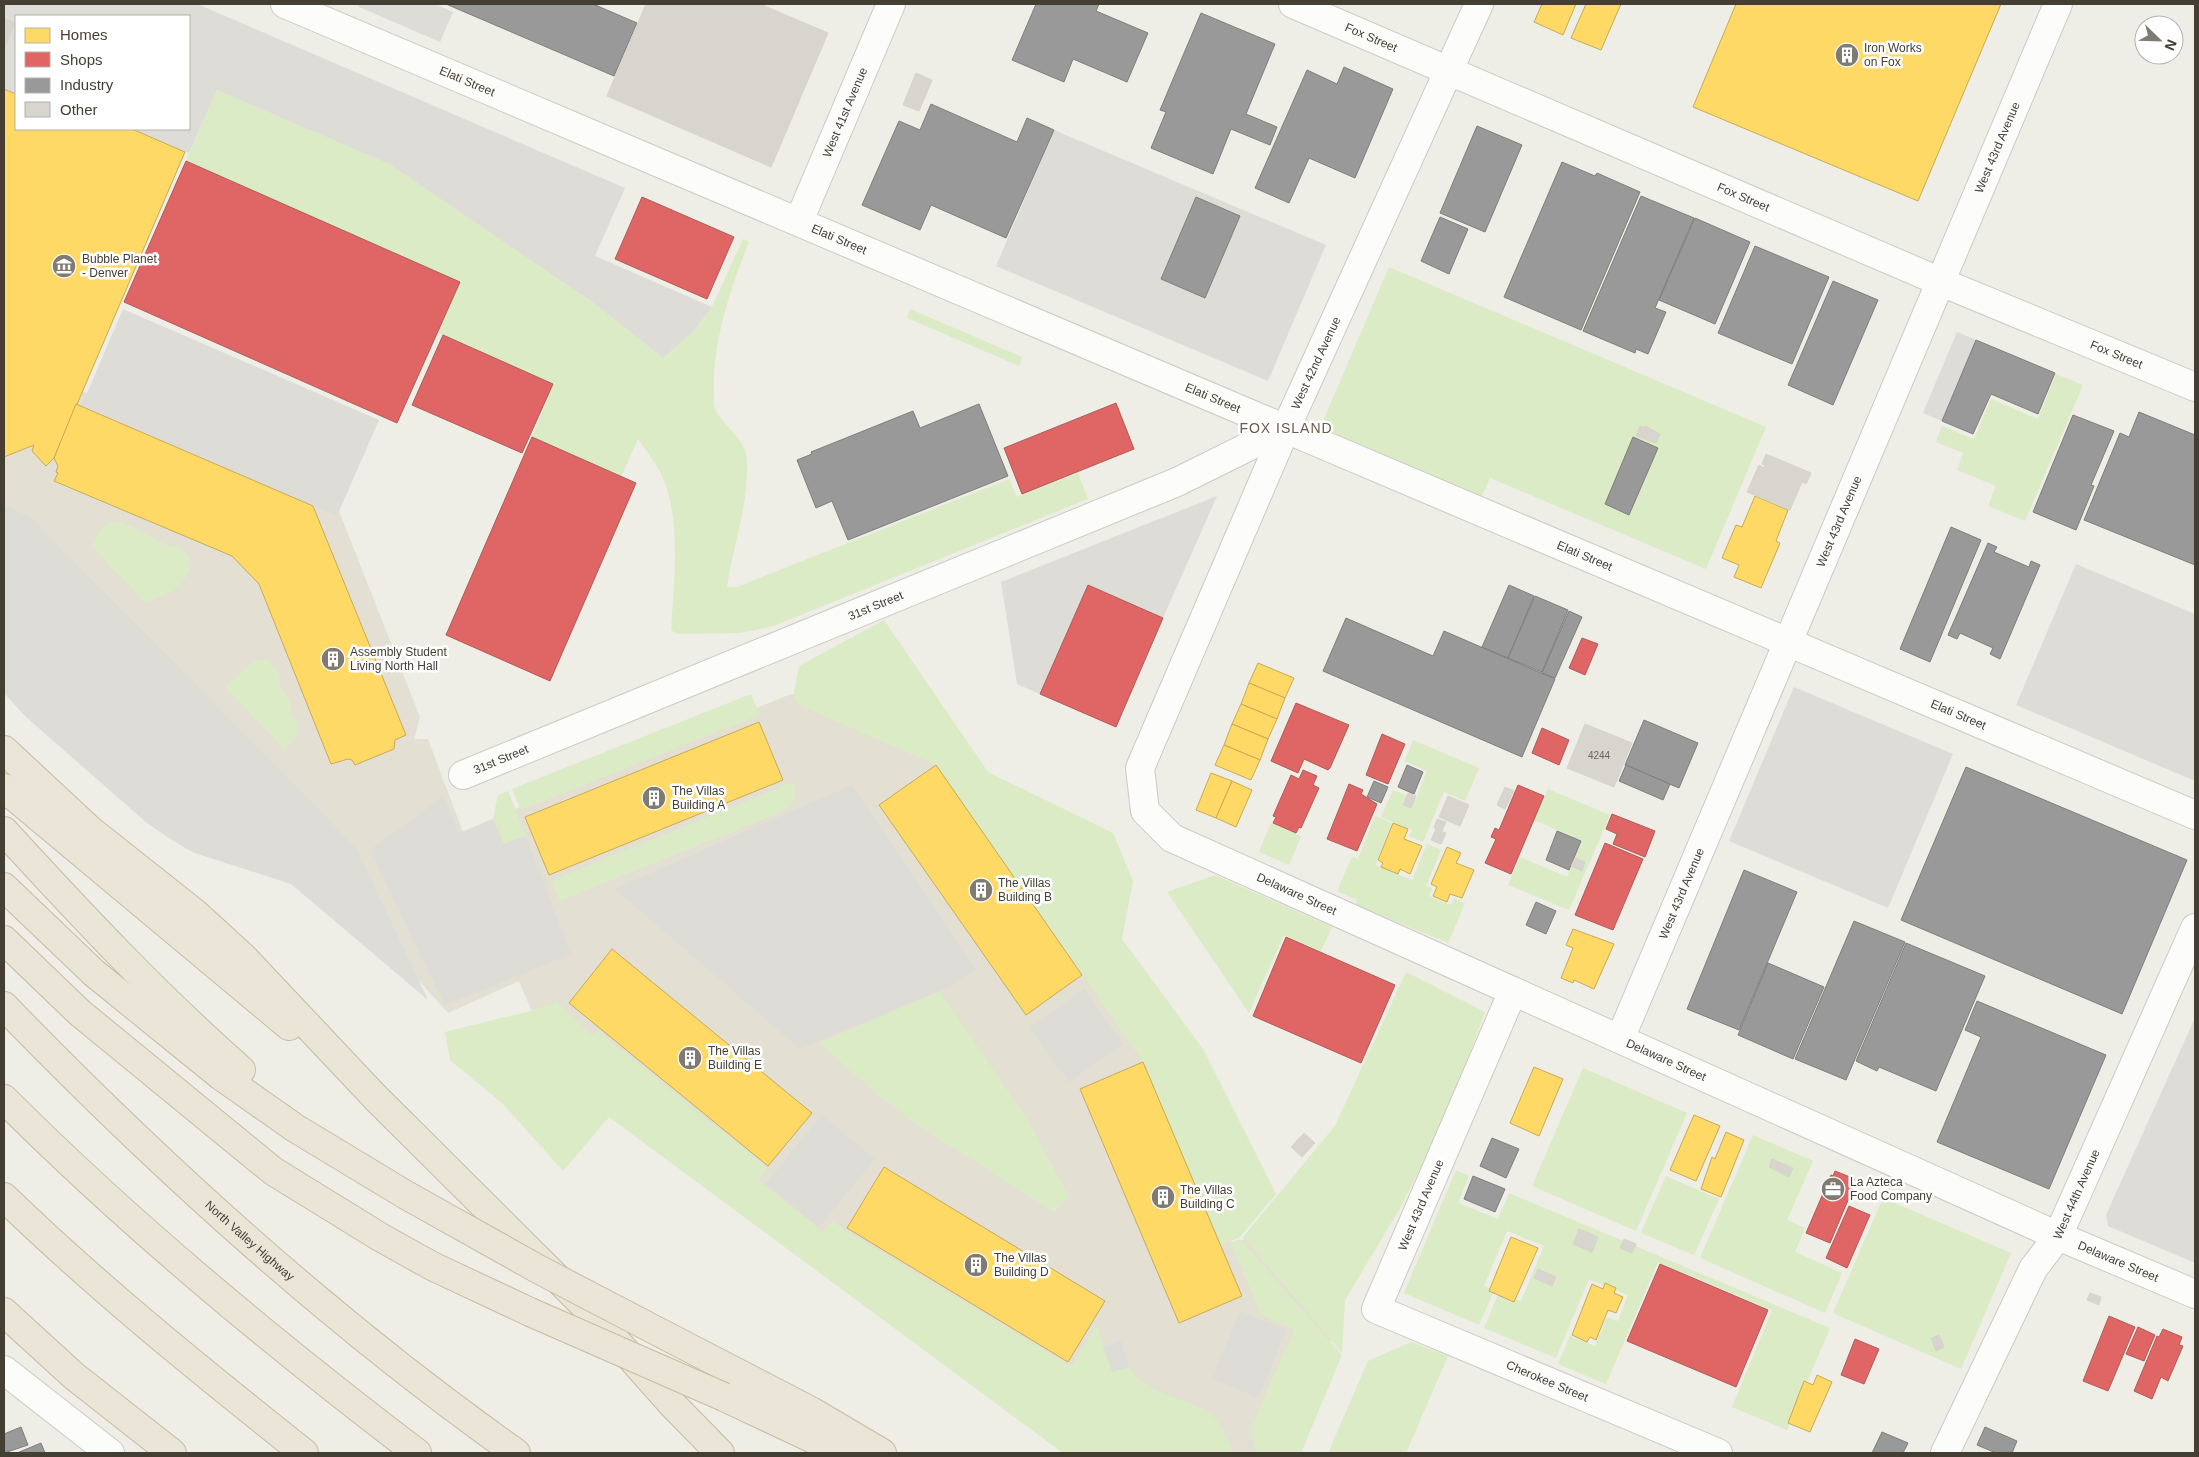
<svg xmlns="http://www.w3.org/2000/svg" width="2199" height="1457" viewBox="0 0 2199 1457" font-family="Arial,sans-serif">
<style>
.residential{fill:#e3dfd3}
.green{fill:#dbebc5}
.parking{fill:#dedcd6}
.homes{fill:#ffd966;stroke:#c7aa57}
.shops{fill:#e06666;stroke:#b15a57}
.industry{fill:#999;stroke:#807e7a}
.building{fill:#d8d5cf;stroke:#d6d4cc}
.lines{fill:none;stroke-linecap:round;stroke-linejoin:round}
.minor-casing{stroke:#cccac4;stroke-width:30}
.highway-casing{stroke:#c8baa1;stroke-width:30}
.minor{stroke:#fcfcfb;stroke-width:28}
.highway{stroke:#ebe5d7;stroke-width:28}
.highway-bridge-casing{stroke:#c8baa1;stroke-width:30;stroke-linecap:butt}
.highway-bridge{stroke:#ebe5d7;stroke-width:28}
.labels{text-anchor:middle;stroke-width:5;stroke-linejoin:round;paint-order:stroke}
.number-label{font-size:10px;fill:#6a645b}
.street-label{font-size:12px;fill:#443e33;stroke:#fff}
.poi-label{font-size:12px;fill:#443e33;stroke:#fff;text-anchor:start}
.neighbourhood-label{font-size:14px;letter-spacing:1px;fill:#685c4a;stroke:#fff}
</style>
<rect width="100%" height="100%" fill="#eeede6"/>
<path class="residential" d="M4 76 16 81V129H131L185 152 82 391 283 478 337 506 420 717 414 739H428L463 832 583 779 791 694 952 762 1157 1054 1233 1245 1248 1237 1333 1336 1280 1453H1138L885 1299 533 1014 519 981 448 1013 4 517Z"/>
<g class="green">
<path d="M217 90 389 164 595 304 663 358 693 332 712 307 743 239 749 242C731 286 711 346 714 394 714 398 713 405 715 409 723 427 746 438 747 460 749 504 733 545 727 587H737L1009 479 1017 497 1078 473 1088 499 771 627 740 633 677 634 671 630C674 584 682 516 661 474 655 462 646 450 638 439L621 477 532 437 553 384 438 333 460 282 186 161Z"/>
<path d="M1389 267 1766 427 1706 569 1490 478 1482 496 1320 428Z"/>
<path d="M910 309 1022 357 1019 366 907 318Z"/>
<path d="M2056 374 2083 385 2025 521 1988 506 1996 486 1957 470 1963 453 1936 442 1942 426 1974 439 1991 399 2038 419Z"/>
<path d="M114 521C130 524 145 534 159 541 169 547 179 546 188 554 199 581 164 596 145 603L92 547C95 535 102 525 114 521Z"/>
<path d="M884 620 988 772 1113 833 1133 881 1122 939 1203 1049 1276 1194 1239 1238 1220 1245 1143 1062 936 765 799 705 793 698 799 666Z"/>
<path d="M267 659 278 672 280 685 289 700 292 716 297 721 298 727 295 739 284 749 225 687 253 661Z"/>
<path d="M751 694 760 715 521 810 512 789Z"/>
<path d="M1413 740 1479 768 1465 801 1444 792 1423 842 1409 836 1412 830 1381 817 1393 790 1416 799 1427 771 1405 761Z"/>
<path d="M793 782C798 797 794 801 784 811L559 901 551 881Z"/>
<path d="M1548 789 1610 815 1569 910 1508 885 1520 857 1567 877 1582 841 1534 820Z"/>
<path d="M508 791 526 836 504 845 493 819 498 795Z"/>
<path d="M1375 816 1392 823 1375 865 1412 880 1427 844 1441 850 1426 886 1432 888 1429 896 1451 905 1454 898 1465 903 1448 943 1356 905 1357 900 1337 891 1352 857 1358 859Z"/>
<path d="M1271 823 1301 836 1289 865 1259 852Z"/>
<path d="M1215 875 1332 927 1321 951 1284 935 1249 1013 1167 892Z"/>
<path d="M1406 972 1485 1012 1453 1099 1428 1153 1399 1210 1345 1300 1342 1353 1243 1237 1335 1126Z"/>
<path d="M940 991 1032 1127 1069 1197 1054 1212 919 1126 878 1095 819 1043Z"/>
<path d="M557 1002 591 1035 598 1031 767 1168 758 1180 823 1232 833 1221 846 1231 1071 1366 1097 1325 1112 1372 1129 1367C1150 1401 1190 1394 1215 1418 1223 1427 1228 1443 1233 1453H1063L609 1117 563 1171 503 1104 450 1060 445 1032 530 1011Z"/>
<path d="M1583 1068 1687 1113 1636 1231 1532 1186Z"/>
<path d="M1753 1135 1813 1161 1787 1220 1805 1228 1795 1252 1842 1273 1825 1313 1700 1258Z"/>
<path d="M1456 1170 1469 1176 1458 1203 1498 1219 1509 1193 1830 1328 1787 1430 1732 1407 1772 1310 1658 1262 1606 1384 1558 1364 1570 1336 1595 1346 1607 1317 1618 1321 1628 1295 1589 1279 1556 1358 1484 1328 1499 1292 1521 1301 1544 1246 1507 1231 1484 1286 1494 1290 1479 1325 1404 1293Z"/>
<path d="M1666 1176 1719 1199 1694 1255 1641 1233Z"/>
<path d="M1883 1198 2011 1253 1961 1369 1833 1313Z"/>
<path d="M1240 1239 1342 1355 1301 1453H1257C1252 1443 1251 1434 1253 1422L1294 1330 1262 1315 1230 1243Z"/>
<path d="M1411 1342 1448 1356 1406 1453H1328L1368 1361Z"/>
</g>
<g class="parking">
<path d="M4 4H197L625 188 595 256 712 307 693 332 663 358 595 304 389 164 217 90 189 153 132 129H189V16H16V94L4 89Z"/>
<path d="M358 4H435L453 12 440 42 359 7Z"/>
<path d="M1054 130 1326 245 1268 381 996 266Z"/>
<path d="M123 309 379 420 337 516 82 405Z"/>
<path d="M1957 332 1976 340 1942 421 1923 413Z"/>
<path d="M1217 496 1163 618 1088 585 1040 694 1017 684 1001 582Z"/>
<path d="M4 505 30 517 313 803 357 850 428 1000 291 884 192 852 169 838 147 823 26 717 4 693Z"/>
<path d="M2076 564 2195 614V781L2016 705Z"/>
<path d="M1794 687 1953 754 1888 908 1729 841Z"/>
<path d="M852 785 976 969 950 986 800 1049 615 889Z"/>
<path d="M444 796 459 833 493 819 504 844 526 836 571 954 445 1005 370 850Z"/>
<path d="M1084 989 1123 1044 1069 1082 1030 1028Z"/>
<path d="M2194 1020 2195 1023V1263L2108 1226 2106 1215Z"/>
<path d="M822 1115 875 1159 819 1227 766 1184Z"/>
<path d="M1240 1311 1286 1330 1258 1398 1212 1378Z"/>
<path d="M1121 1340 1129 1367 1112 1372 1103 1347Z"/>
</g>
<g class="homes">
<path d="M1542 4H1576L1563 35 1534 22Z"/>
<path d="M1586 4H1621L1601 50 1571 38Z"/>
<path d="M1736 4H2001L1918 201 1693 107Z"/>
<path d="M4 89 16 94V129H132L185 152 54 458 46 466 32 451 34 445 4 457Z"/>
<path d="M76 404 313 506 406 735 395 740 394 749 355 765 352 760 348 759 331 764 259 584 232 556 54 481 58 473 56 472 58 466 54 458Z"/>
<path d="M1755 496 1788 510 1776 541 1780 543 1761 588 1734 577 1739 565 1722 558 1736 525 1742 527Z"/>
<path d="M1258 663 1294 678 1285 698 1249 683Z"/>
<path d="M1249 683 1285 698 1277 719 1241 704Z"/>
<path d="M1241 704 1277 719 1268 739 1232 724Z"/>
<path d="M759 722 783 780 549 875 525 817Z"/>
<path d="M1232 724 1268 739 1260 760 1224 745Z"/>
<path d="M1224 745 1260 760 1251 780 1215 765Z"/>
<path d="M936 765 1082 975 1026 1015 879 805Z"/>
<path d="M1211 773 1232 781 1216 818 1196 810Z"/>
<path d="M1232 781 1252 790 1236 827 1216 818Z"/>
<path d="M1393 823 1408 829 1404 839 1422 846 1410 874 1400 869 1398 874 1381 867 1383 863 1378 860Z"/>
<path d="M1447 847 1461 853 1456 863 1474 870 1462 898 1450 894 1447 902 1433 896 1437 887 1431 884Z"/>
<path d="M1573 929 1614 944 1594 989 1574 980 1573 983 1561 978 1573 948 1566 945Z"/>
<path d="M612 949 812 1113 768 1166 569 1003Z"/>
<path d="M1143 1062 1242 1296 1179 1323 1080 1089Z"/>
<path d="M1534 1067 1563 1079 1539 1136 1510 1123Z"/>
<path d="M1694 1115 1720 1126 1696 1181 1670 1170Z"/>
<path d="M1726 1132 1744 1140 1721 1197 1701 1189 1712 1157 1715 1159Z"/>
<path d="M884 1167 1105 1301 1068 1362 847 1228Z"/>
<path d="M1511 1237 1538 1248 1514 1302 1489 1291Z"/>
<path d="M1605 1283 1616 1288 1614 1293 1623 1297 1616 1313 1608 1310 1596 1340 1590 1337 1587 1342 1572 1335 1592 1284 1603 1289Z"/>
<path d="M1817 1375 1832 1382 1810 1432 1788 1423 1804 1381 1813 1385Z"/>
</g>
<g class="shops">
<path d="M186 161 460 282 397 423 124 302Z"/>
<path d="M642 197 734 237 707 299 615 259Z"/>
<path d="M443 335 553 384 522 453 412 405Z"/>
<path d="M1116 403 1134 449 1022 494 1004 448Z"/>
<path d="M532 437 636 483 550 681 446 635Z"/>
<path d="M1088 585 1163 618 1116 727 1040 694Z"/>
<path d="M1582 638 1598 644 1585 675 1569 668Z"/>
<path d="M1296 703 1349 725 1330 768 1328 770 1304 759 1298 773 1271 761Z"/>
<path d="M1542 728 1569 740 1559 765 1532 753Z"/>
<path d="M1382 734 1405 744 1388 784 1366 775Z"/>
<path d="M1303 770 1317 776 1313 785 1319 788 1301 828 1299 827 1296 833 1273 823 1276 817 1273 816 1291 775 1299 779Z"/>
<path d="M1349 784 1363 790 1361 794 1377 804 1357 851 1327 839Z"/>
<path d="M1518 785 1544 796 1511 874 1485 863 1496 839 1491 837 1495 828 1499 830Z"/>
<path d="M1612 814 1655 831 1645 857 1613 844 1617 834 1606 829Z"/>
<path d="M1605 843 1643 859 1613 930 1575 915Z"/>
<path d="M1286 937 1395 985 1361 1063 1253 1016Z"/>
<path d="M1835 1171 1855 1179 1852 1185 1854 1186 1830 1243 1806 1233 1831 1175 1833 1176Z"/>
<path d="M1849 1206 1870 1215 1847 1268 1826 1258Z"/>
<path d="M1660 1264 1768 1310 1736 1387 1627 1341Z"/>
<path d="M2109 1316 2135 1327 2108 1391 2083 1381Z"/>
<path d="M2138 1327 2155 1335 2144 1361 2126 1354Z"/>
<path d="M2163 1329 2182 1337 2179 1345 2183 1346 2168 1381 2161 1377 2152 1399 2134 1391 2157 1336 2159 1337Z"/>
<path d="M1855 1339 1879 1349 1864 1384 1841 1375Z"/>
</g>
<g class="industry">
<path d="M446 4H593L637 23 614 76Z"/>
<path d="M1036 4H1099L1096 11 1148 33 1127 82 1073 59 1064 82 1012 60Z"/>
<path d="M1201 13 1275 44 1246 114 1277 127 1270 145 1231 129 1213 174 1151 148 1166 112 1160 110Z"/>
<path d="M1344 67 1393 89 1355 178 1309 158 1289 203 1255 188 1307 70 1337 84Z"/>
<path d="M931 104 1017 142 1027 118 1054 130 1006 238 931 205 920 230 862 205 899 121 920 130Z"/>
<path d="M1477 126 1522 145 1485 232 1440 213Z"/>
<path d="M1562 162 1595 176 1597 173 1640 192 1581 330 1504 297Z"/>
<path d="M1641 196 1694 218 1655 308 1666 312 1648 354 1636 349 1635 353 1583 331Z"/>
<path d="M1196 197 1240 216 1205 298 1161 279Z"/>
<path d="M1440 217 1468 229 1449 274 1421 261Z"/>
<path d="M1695 218 1750 242 1715 324 1659 300Z"/>
<path d="M1755 246 1829 277 1792 364 1718 333Z"/>
<path d="M1833 281 1878 300 1833 405 1788 385Z"/>
<path d="M1976 340 2055 373 2038 414 1991 394 1973 434 1942 421Z"/>
<path d="M979 404 1008 476 848 540 832 501 816 508 797 460 812 454 811 452 913 411 920 428Z"/>
<path d="M2139 412 2195 435V565L2084 520 2120 433 2129 437Z"/>
<path d="M2073 415 2114 431 2091 485 2094 486 2076 530 2033 512Z"/>
<path d="M1633 437 1658 448 1629 515 1605 504Z"/>
<path d="M1951 527 1981 540 1930 662 1900 649Z"/>
<path d="M1988 543 1997 547 1994 552 2029 567 2031 561 2040 565 2000 659 1990 654 1993 648 1960 633 1957 639 1948 635Z"/>
<path d="M1509 585 1534 596 1508 658 1482 647Z"/>
<path d="M1535 596 1568 610 1542 672 1508 658Z"/>
<path d="M1569 611 1582 617 1555 678 1542 673Z"/>
<path d="M1346 618 1433 656 1444 631 1555 679 1522 757 1323 671Z"/>
<path d="M1644 720 1698 743 1679 788 1625 765Z"/>
<path d="M1407 765 1423 772 1414 794 1398 787Z"/>
<path d="M1626 765 1670 784 1663 800 1619 781Z"/>
<path d="M1966 767 2187 860 2122 1014 1901 920Z"/>
<path d="M1374 781 1388 787 1381 803 1367 797Z"/>
<path d="M1557 831 1581 841 1569 870 1546 860Z"/>
<path d="M1744 870 1797 892 1739 1030 1687 1009Z"/>
<path d="M1536 902 1556 911 1546 934 1526 925Z"/>
<path d="M1854 921 1905 942 1846 1080 1795 1059Z"/>
<path d="M1906 943 1985 976 1936 1091 1879 1067 1877 1071 1856 1061Z"/>
<path d="M1768 963 1824 987 1793 1059 1738 1035Z"/>
<path d="M1977 1001 2106 1055 2049 1189 1937 1142 1981 1037 1965 1030Z"/>
<path d="M1492 1138 1519 1149 1506 1178 1480 1166Z"/>
<path d="M1473 1176 1505 1189 1495 1212 1464 1199Z"/>
<path d="M21 1427 28 1445 4 1453V1434Z"/>
<path d="M1985 1427 2017 1441 2012 1453H1996L1977 1445Z"/>
<path d="M1882 1432 1908 1443 1903 1453H1872Z"/>
<path d="M41 1443 45 1453H17Z"/>
</g>
<g class="building">
<path d="M646 4H760L828 33 771 167 607 96Z"/>
<path d="M4 18 15 23 5 46H4Z"/>
<path d="M916 73 932 80 919 111 903 105Z"/>
<path d="M1640 426 1645 428V426L1660 434 1656 443 1636 436Z"/>
<path d="M1766 454 1811 473 1806 484 1802 482 1790 510 1747 492 1759 465 1764 468 1765 465 1762 464Z"/>
<path d="M1585 724 1632 743 1614 787 1567 768Z"/>
<path d="M1505 787 1514 791 1505 809 1497 805Z"/>
<path d="M1408 793 1416 796 1411 808 1403 805Z"/>
<path d="M1448 796 1469 805 1460 826 1439 817Z"/>
<path d="M1437 819 1446 822 1442 831 1434 828Z"/>
<path d="M1436 829 1446 833 1441 844 1431 840Z"/>
<path d="M1575 858 1585 862 1582 871 1571 866Z"/>
<path d="M1304 1133 1315 1143 1302 1157 1291 1147Z"/>
<path d="M1772 1159 1793 1168 1789 1177 1769 1167Z"/>
<path d="M1579 1229 1598 1237 1592 1252 1573 1244Z"/>
<path d="M1624 1239 1636 1244 1632 1253 1620 1248Z"/>
<path d="M1538 1269 1556 1277 1552 1286 1534 1278Z"/>
<path d="M2090 1293 2101 1297 2099 1305 2087 1300Z"/>
<path d="M1939 1335 1944 1347 1936 1351 1931 1338Z"/>
</g>
<g class="lines">
<g class="minor-casing">
<g id="minor">
<path id="s1" d="M285 4 2195 815"/>
<path id="s2" d="M1293 4 1941 282 2195 387"/>
<path id="s3" d="M1479 4 1286 428 1140 768 1145 811 1172 838 2058 1236 2195 1294"/>
<path id="s4" d="M799 221 891 4"/>
<path id="s5" d="M463 775 1177 482 1286 428"/>
<path id="s6" d="M1513 991 1376 1309 1718 1453"/>
<path id="s7" d="M1620 1039 2058 4"/>
<path d="M4 1370 110 1453"/>
<path id="s8" d="M1945 1453 2033 1269 2058 1236 2195 928"/>
</g>
</g>
<g class="highway-casing">
<g id="highway">
<path d="M4 750 90 830 196 914 242 956 375 1097 586 1307 672 1404 720 1453"/>
<path d="M4 788 289 1026"/>
<path d="M4 831C80 914 157 996 241 1070"/>
<path d="M4 887 94 973 221 1076 295 1128 406 1195"/>
<path d="M4 940 80 1013 273 1171 380 1237 432 1266 530 1312"/>
<path id="s9" d="M4 1006C161 1168 331 1322 516 1453"/>
<path d="M4 1099C132 1227 273 1343 417 1453"/>
<path d="M4 1197C99 1289 201 1371 304 1453"/>
<path d="M4 1312 74 1376 172 1453"/>
<path d="M674 1340 811 1411 882 1453"/>
<path d="M724 1397 843 1453"/>
</g>
</g>
<use href="#minor" class="minor"/>
<use href="#highway" class="highway"/>
<g class="highway-bridge-casing">
<g id="highway-bridge">
<path d="M406 1195 538 1269 674 1340"/>
<path d="M530 1312 724 1397"/>
</g>
</g>
<use href="#highway-bridge" class="highway-bridge"/>
</g>
<defs>
<g id="building-disc" transform="scale(1.25)"><circle r="9.5" fill="#807b72" stroke="#fff"/><path d="M-4-6H4V6H1V3H-1V6H-4ZM-2.5-4.3h1.7v1.8h-1.7ZM.8-4.3h1.7v1.8H.8ZM-2.5-1h1.7V.8h-1.7ZM.8-1h1.7V.8H.8Z" fill="#fff"/></g>
<g id="museum-disc" transform="scale(1.25)"><circle r="9.5" fill="#807b72" stroke="#fff"/><path d="M0-6L6-3V-2H-6V-3ZM-5-1h2V3h-2ZM-1-1h2V3h-2ZM3-1h2V3H3ZM-6 4H6V6H-6Z" fill="#fff"/></g>
<g id="office-disc" transform="scale(1.25)"><circle r="9.5" fill="#807b72" stroke="#fff"/><path d="M-6-3h4V-5.5h4V-3h4V5H-6ZM-1-4.5V-3h2v-1.5ZM-6 0V1H6V0Z" fill="#fff"/></g>
</defs>
<g fill-rule="evenodd">
<use href="#building-disc" x="1847" y="55"/>
<use href="#museum-disc" x="64" y="266"/>
<use href="#building-disc" x="333" y="659"/>
<use href="#building-disc" x="654" y="798"/>
<use href="#building-disc" x="981" y="890"/>
<use href="#building-disc" x="690" y="1058"/>
<use href="#office-disc" x="1833" y="1189"/>
<use href="#building-disc" x="1163" y="1197"/>
<use href="#building-disc" x="976" y="1265"/>
</g>
<g class="labels">
<g class="number-label">
<text x="1599" y="759">4244</text>
</g>
<g class="street-label">
<text dy="4" stroke="none"><textPath href="#s2" startOffset="85">Fox Street</textPath></text>
<text dy="4" stroke="none"><textPath href="#s1" startOffset="198">Elati Street</textPath></text>
<text dy="4" stroke="none"><textPath href="#s4" startOffset="118">West 41st Avenue</textPath></text>
<text dy="4" stroke="none"><textPath href="#s7" startOffset="968">West 43rd Avenue</textPath></text>
<text dy="4" stroke="none"><textPath href="#s2" startOffset="490">Fox Street</textPath></text>
<text dy="4" stroke="none"><textPath href="#s1" startOffset="602">Elati Street</textPath></text>
<text dy="4" stroke="none"><textPath href="#s2" startOffset="895">Fox Street</textPath></text>
<text transform="translate(1316 363) rotate(-65)" y="4">West 42nd Avenue</text>
<text dy="4" stroke="none"><textPath href="#s1" startOffset="1008">Elati Street</textPath></text>
<text dy="4" stroke="none"><textPath href="#s7" startOffset="562">West 43rd Avenue</textPath></text>
<text dy="4" stroke="none"><textPath href="#s1" startOffset="1412">Elati Street</textPath></text>
<text dy="4" stroke="none"><textPath href="#s5" startOffset="446">31st Street</textPath></text>
<text dy="4" stroke="none"><textPath href="#s1" startOffset="1818">Elati Street</textPath></text>
<text dy="4" stroke="none"><textPath href="#s5" startOffset="41">31st Street</textPath></text>
<text dy="4" stroke="none"><textPath href="#s3" startOffset="1054">Delaware Street</textPath></text>
<text dy="4" stroke="none"><textPath href="#s7" startOffset="158">West 43rd Avenue</textPath></text>
<text dy="4" stroke="none"><textPath href="#s3" startOffset="1459">Delaware Street</textPath></text>
<text dy="4" stroke="none"><textPath href="#s8" startOffset="291">West 44th Avenue</textPath></text>
<text transform="translate(1421 1205) rotate(-67)" y="4">West 43rd Avenue</text>
<text dy="4" stroke="none"><textPath href="#s9" startOffset="340">North Valley Highway</textPath></text>
<text dy="4" stroke="none"><textPath href="#s3" startOffset="1954">Delaware Street</textPath></text>
<text dy="4" stroke="none"><textPath href="#s6" startOffset="532">Cherokee Street</textPath></text>
</g>
<g class="poi-label">
<text x="1864" y="52">Iron Works<tspan x="1864" dy="14">on Fox</tspan></text>
<text x="82" y="263">Bubble Planet<tspan x="82" dy="14">- Denver</tspan></text>
<text x="350" y="656">Assembly Student<tspan x="350" dy="14">Living North Hall</tspan></text>
<text x="672" y="795">The Villas<tspan x="672" dy="14">Building A</tspan></text>
<text x="998" y="887">The Villas<tspan x="998" dy="14">Building B</tspan></text>
<text x="708" y="1055">The Villas<tspan x="708" dy="14">Building E</tspan></text>
<text x="1850" y="1186">La Azteca<tspan x="1850" dy="14">Food Company</tspan></text>
<text x="1180" y="1194">The Villas<tspan x="1180" dy="14">Building C</tspan></text>
<text x="994" y="1262">The Villas<tspan x="994" dy="14">Building D</tspan></text>
</g>
<g class="neighbourhood-label">
<text x="1286" y="433">FOX ISLAND</text>
</g>
</g>
<rect width="2199" height="1457" fill="none" stroke="#443e33" stroke-width="10"/>
<rect x="15" y="15" width="175" height="115" fill="#ffffff" stroke="#b4b2ad"/>
<rect x="25" y="28" width="25" height="15" fill="#ffd966" stroke="#b4b2ad"/>
<text x="60" y="40" font-size="15" fill="#443e33">Homes</text>
<rect x="25" y="52" width="25" height="15" fill="#e06666" stroke="#b4b2ad"/>
<text x="60" y="65" font-size="15" fill="#443e33">Shops</text>
<rect x="25" y="78" width="25" height="15" fill="#999999" stroke="#b4b2ad"/>
<text x="60" y="90" font-size="15" fill="#443e33">Industry</text>
<rect x="25" y="102" width="25" height="15" fill="#d8d5cf" stroke="#b4b2ad"/>
<text x="60" y="115" font-size="15" fill="#443e33">Other</text>
<g transform="translate(2159 40) rotate(113)"><circle r="24" fill="#ffffff" stroke="#b4b2ad"/>
<path d="M0-4L9 19L0 12L-9 19Z" fill="#807b72"/>
<text y="-8" font-size="14" font-weight="bold" text-anchor="middle" fill="#443e33">N</text>
</g>
</svg>
